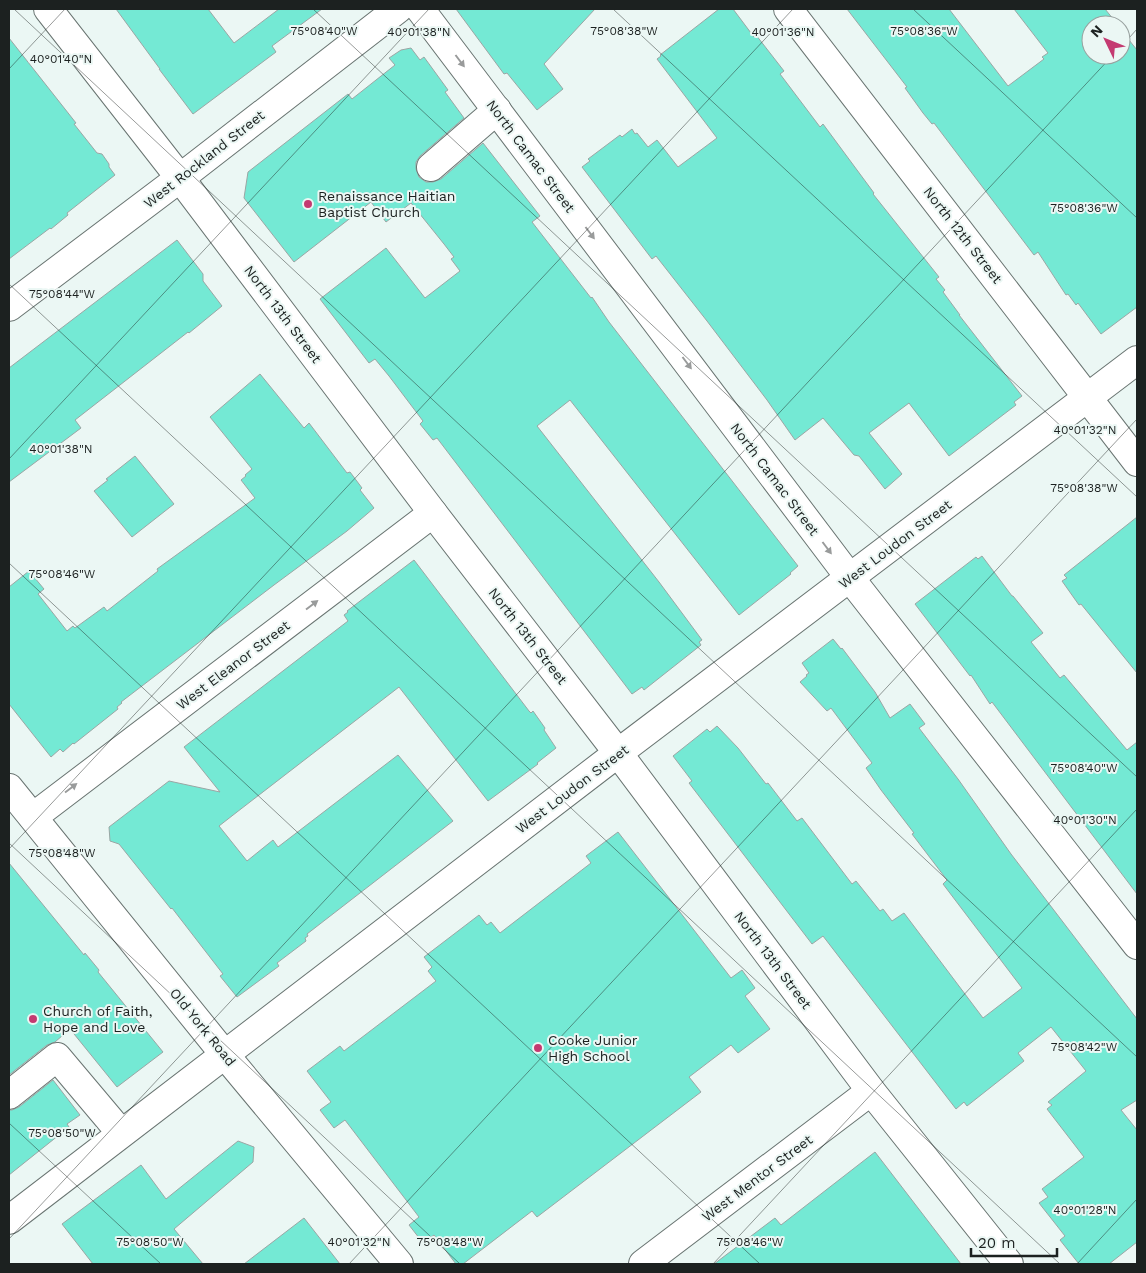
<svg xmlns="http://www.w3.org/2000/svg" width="1146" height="1273" viewBox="0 0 1146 1273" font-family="'Work Sans',sans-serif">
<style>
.building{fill:#74e9d4;stroke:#9ba6a4}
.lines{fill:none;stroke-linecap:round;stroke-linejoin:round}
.minor-casing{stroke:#697471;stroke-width:30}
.minor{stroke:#fff;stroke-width:28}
.oneway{fill:#999b9b}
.ticks{fill:none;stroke:#1c2120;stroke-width:1;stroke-opacity:0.45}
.poi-dot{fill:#c43a71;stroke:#ebf7f4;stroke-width:2}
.labels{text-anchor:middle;stroke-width:4;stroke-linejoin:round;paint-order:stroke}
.street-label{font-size:14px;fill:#1c2120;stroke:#ebf7f4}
.poi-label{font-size:14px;fill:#1c2120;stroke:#ebf7f4;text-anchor:start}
.ticks-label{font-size:12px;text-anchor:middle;fill:#1c2120;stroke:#ebf7f4;stroke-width:4;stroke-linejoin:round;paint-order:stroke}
</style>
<rect width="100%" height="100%" fill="#ebf7f4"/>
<g class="building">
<path d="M116 9H208L234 43 279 9H322L272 46 276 52 193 114 159 69H160Z"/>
<path d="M456 9H595L544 64 563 89 537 110 507 73 504 74Z"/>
<path d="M719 9H733L754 37 756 35 784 71 780 74 820 127 823 124 874 193 873 194 939 277 936 279 945 290 943 292 960 315H959L1022 396 1014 402 1016 405 949 456 909 403 869 433 902 474 885 489 859 456 854 455 823 418 795 440 767 400 707 321 656 256 652 259 582 167 590 161 588 159 620 135 622 137 632 129 635 134 637 133 648 147 657 140 678 167 717 138 657 59 661 56 660 55Z"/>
<path d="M847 9H949L1008 86 1044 59 1042 57 1048 53 1014 9H1105L1118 25H1091V55H1121V30L1137 50V307L1101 334 1078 303 1076 305 1068 294 1066 295 1038 252 1034 255 934 123 932 124 923 113 905 88 907 87Z"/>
<path d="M9 38 76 123 74 124 97 153 102 154 109 164V167L115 175 67 213 68 215 51 229 50 228 9 259Z"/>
<path d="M411 48 420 60 424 57 448 90 445 92 464 118 420 156 416 162V169L419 177 426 182H433L441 179 483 143 540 216 532 222 591 298 592 297 609 322 798 566 790 573 791 574 739 615 570 400 537 426 659 582 702 640 699 642 701 645 644 690 642 687 632 694 437 438 433 440 420 424 423 421 389 376 375 359 369 363 320 299 386 248 425 298 460 271 451 259 454 257 444 244 411 203 386 222 371 202 294 262 244 198 248 172 348 94 352 99 395 65 389 58 401 50Z"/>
<path d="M177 240 203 274V281L222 306 189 333 188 332 75 420 81 428 9 482V368Z"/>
<path d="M260 374 304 428 309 423 347 473 350 472 362 488 360 490 374 508 347 531 274 585 121 702 122 703 117 707 118 709 74 744 73 743 63 752 60 749 51 757 9 704V587L29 571 44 589 38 594 67 631 73 626 75 628 104 607 107 611 158 571 157 569 255 498 241 480 246 476 245 475 252 469 210 417Z"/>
<path d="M135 456 174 504 132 537 94 491 108 480 106 479Z"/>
<path d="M1137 517V673L1081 604 1079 605 1062 581 1067 578 1064 575Z"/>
<path d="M982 556 1012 596H1013L1043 633 1031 642 1060 678 1064 675 1127 750 1137 742V894L992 702 990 704 971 675 970 676 915 604 976 557 978 559Z"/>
<path d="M414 560 529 711 531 713 533 711 545 728 544 730 556 748 537 763 538 764 488 801 399 687 237 812 219 826 247 861 273 840 278 847 398 755 453 821 307 934 308 936 305 938 306 941 277 963 279 966 237 997 220 976 223 974 172 908 171 909 119 844 110 841 109 827 169 781 220 792 184 747 348 621 344 615 348 612 347 611Z"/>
<path d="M833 639 841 649 842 648 875 692 890 718 910 704 925 724 919 728 958 779 1011 854 1137 1019V1100L1121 1110 1137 1130V1242L1109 1264H1079L1060 1240 1065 1236 1039 1203 1048 1197 1042 1189 1084 1157 1047 1109 1052 1105 1048 1102 1086 1071 1051 1027 1018 1053 1024 1061 967 1106 964 1102 956 1109 823 936 812 944 689 783 692 781 673 756 707 729 710 732 717 726 738 748 766 784 768 783 797 821 802 818 852 884 856 881 880 911 883 909 892 921 904 913 983 1018 1022 988 943 884 947 880 912 834 914 833 881 790 866 768 872 763 831 708 827 711 800 682 807 676 806 675 809 673 802 663Z"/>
<path d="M618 832 731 978 742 970 755 988 745 996 770 1029 738 1053 731 1045 689 1077 701 1092 537 1217 532 1211 463 1264H456L434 1235 423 1243 409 1225 419 1217 345 1120 334 1128 320 1110 331 1102 307 1071 340 1046 344 1051 436 981 428 971 432 967 424 957 479 915 487 925 491 922 500 933 591 863 586 856Z"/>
<path d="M9 863 84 955 85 953 99 970 98 972 163 1052 117 1087 70 1029 55 1042 47 1045 9 1075Z"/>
<path d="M53 1080 80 1115 67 1124 69 1127 9 1175V1110H12L19 1107Z"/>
<path d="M238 1141 254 1147 253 1162 174 1229 203 1264H93L62 1224 141 1165 166 1199Z"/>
<path d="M875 1152 961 1264H714L775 1218 781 1225Z"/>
<path d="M304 1218 340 1264H244Z"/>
</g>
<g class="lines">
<g class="minor-casing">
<g id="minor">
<path d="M48 9 180 178 433 513 618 753 871 1091 1009 1264"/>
<path d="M420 9 850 578 1137 945"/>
<path d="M788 9 1137 462"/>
<path d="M431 167 497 110"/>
<path d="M9 307 180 178 398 9"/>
<path d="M9 788 225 1055 399 1264"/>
<path d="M33 817 433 513"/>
<path d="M9 1095 57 1057 121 1133"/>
<path d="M9 1220 618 753 1137 360"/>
<path d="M643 1264 871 1091"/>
</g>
</g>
<use href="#minor" class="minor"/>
</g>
<defs><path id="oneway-solid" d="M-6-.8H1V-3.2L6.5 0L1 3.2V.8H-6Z" transform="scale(1.25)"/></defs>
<g class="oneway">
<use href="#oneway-solid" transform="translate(460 61) rotate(53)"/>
<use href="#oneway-solid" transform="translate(590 233) rotate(53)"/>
<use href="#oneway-solid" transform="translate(687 363) rotate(53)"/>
<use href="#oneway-solid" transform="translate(827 548) rotate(53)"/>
<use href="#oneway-solid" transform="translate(312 605) rotate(-37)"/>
<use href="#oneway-solid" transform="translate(71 788) rotate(-37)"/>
</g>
<path class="ticks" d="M14 9 1137 1057M313 9 1137 777M613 9 1137 497M913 9 1137 218M1121 47 1137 29M9 69 65 9M9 284 1060 1264M9 459 429 9M9 563 760 1264M9 843 460 1264M9 849 793 9M9 1123 161 1264M9 1239 1113 55M349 1264 1137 419M713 1264 1137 809M1077 1264 1137 1199"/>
<g class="poi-dot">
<circle cx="308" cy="204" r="5"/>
<circle cx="33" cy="1019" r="5"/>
<circle cx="538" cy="1048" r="5"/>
</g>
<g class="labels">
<g class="street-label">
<text transform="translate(531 156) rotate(53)" y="5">North Camac Street</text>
<text transform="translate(204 159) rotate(-38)" y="5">West Rockland Street</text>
<text transform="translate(963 235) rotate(52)" y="5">North 12th Street</text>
<text transform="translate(283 314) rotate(53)" y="5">North 13th Street</text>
<text transform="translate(775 479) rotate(53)" y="5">North Camac Street</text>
<text transform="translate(895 544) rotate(-37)" y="5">West Loudon Street</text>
<text transform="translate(528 636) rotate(52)" y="5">North 13th Street</text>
<text transform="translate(233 665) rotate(-37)" y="5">West Eleanor Street</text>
<text transform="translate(572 789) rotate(-37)" y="5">West Loudon Street</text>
<text transform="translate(773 960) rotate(53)" y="5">North 13th Street</text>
<text transform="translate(203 1027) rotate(51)" y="5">Old York Road</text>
<text transform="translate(757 1178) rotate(-37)" y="5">West Mentor Street</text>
</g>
<g class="poi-label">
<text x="318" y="201">Renaissance Haitian<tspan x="318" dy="16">Baptist Church</tspan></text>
<text x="43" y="1016">Church of Faith,<tspan x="43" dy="16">Hope and Love</tspan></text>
<text x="548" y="1045">Cooke Junior<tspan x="548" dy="16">High School</tspan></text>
</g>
</g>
<g class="ticks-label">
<text x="324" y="35">75°08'40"W</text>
<text x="624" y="35">75°08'38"W</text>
<text x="924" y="35">75°08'36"W</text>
<text x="419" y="36">40°01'38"N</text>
<text x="783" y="36">40°01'36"N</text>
<text x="61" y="63">40°01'40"N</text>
<text x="1084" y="212">75°08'36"W</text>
<text x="62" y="298">75°08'44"W</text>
<text x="1085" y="434">40°01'32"N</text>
<text x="61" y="453">40°01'38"N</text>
<text x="1084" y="492">75°08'38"W</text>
<text x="62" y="578">75°08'46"W</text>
<text x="1084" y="772">75°08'40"W</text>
<text x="1085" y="824">40°01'30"N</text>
<text x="62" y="857">75°08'48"W</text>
<text x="1084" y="1051">75°08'42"W</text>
<text x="62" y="1137">75°08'50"W</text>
<text x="1085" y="1214">40°01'28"N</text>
<text x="359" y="1246">40°01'32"N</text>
<text x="150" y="1246">75°08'50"W</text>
<text x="450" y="1246">75°08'48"W</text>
<text x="750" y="1246">75°08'46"W</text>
</g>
<rect width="1146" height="1273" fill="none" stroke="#1c2120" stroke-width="20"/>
<g transform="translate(1106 40) rotate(313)"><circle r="24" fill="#ebf7f4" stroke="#98a19f"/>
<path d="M0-4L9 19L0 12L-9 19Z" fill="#c43a71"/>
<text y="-8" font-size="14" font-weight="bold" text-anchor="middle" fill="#1c2120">N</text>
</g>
<path d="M971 1248v8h86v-8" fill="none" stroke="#1c2120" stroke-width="2.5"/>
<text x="978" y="1248" font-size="15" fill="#1c2120" stroke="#ebf7f4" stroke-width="4" paint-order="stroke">20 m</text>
</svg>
